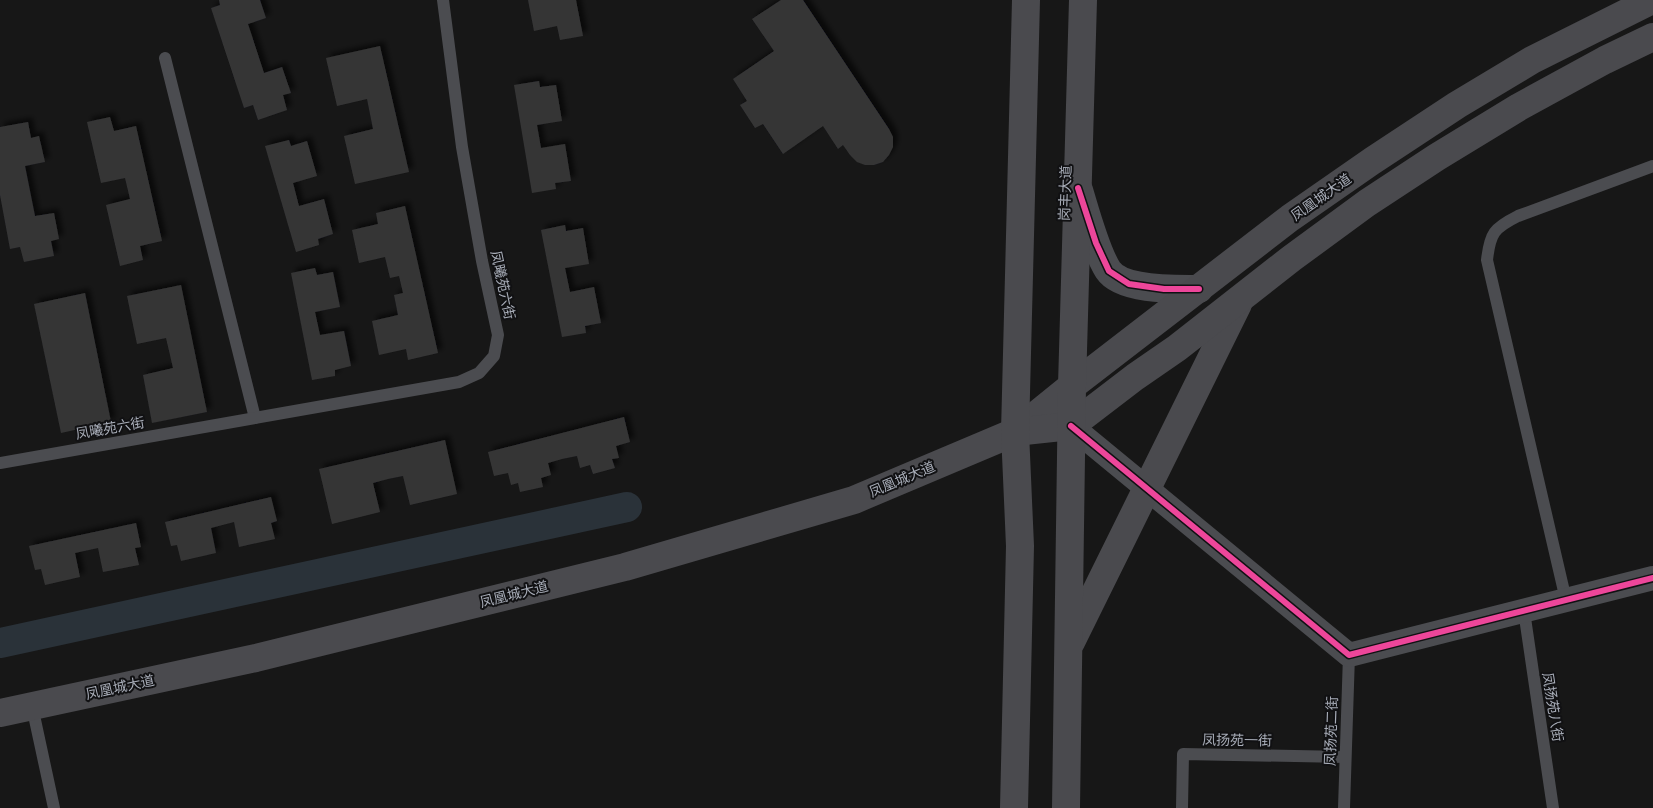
<svg xmlns="http://www.w3.org/2000/svg" width="1653" height="808" viewBox="0 0 1653 808" font-family="Lato,'Noto Sans SC',sans-serif">
<style>
.lines{fill:none;stroke-linecap:round;stroke-linejoin:round}
.canal{stroke:#2a3239;stroke-width:30}
.building{fill:#353536;filter:url(#shadow)}
.service{stroke:#4b4c50;stroke-width:12}
.minor{stroke:#4b4c50;stroke-width:24}
.tertiary{stroke:#4b4c50;stroke-width:28}
.secondary{stroke:#4a4a4e;stroke-width:28}
.cycleway-casing{stroke:#111113;stroke-width:9}
.cycleway{stroke:#ed469a;stroke-width:6}
.labels{text-anchor:middle;stroke-width:4;stroke-linejoin:round;paint-order:stroke}
.street-label{font-size:14px;fill:#a8adb8;stroke:#111113}
</style>
<defs>
<filter id="shadow"><feDropShadow dx="4.5" dy="-4.5" stdDeviation="2.5" flood-color="#0009"/></filter>
</defs>
<rect width="100%" height="100%" fill="#171717"/>
<g class="lines">
<path class="canal" d="M0 643 627 507"/>
</g>
<g class="building">
<path d="M219 0H260L266 18 248 24 264 73 282 67 291 93 283 95 287 110 258 120 253 105 244 108 211 8 220 5Z"/>
<path d="M528 0H576L583 36 560 40 557 26 534 31Z"/>
<path d="M781 0H803L889 129 893 137V147L889 155 883 162 874 165H865L857 162 850 155 843 145 838 149 823 126 783 154 763 124 755 128 740 105 747 101 733 79 774 51 752 19Z"/>
<path d="M380 46 409 172 355 184 344 136 373 129 367 99 337 106 326 58Z"/>
<path d="M539 81 540 87 556 85 562 121 537 125 541 148 565 144 571 181 555 183 556 189 532 193 514 85Z"/>
<path d="M110 117 114 131 136 126 162 241 140 246 143 260 120 266 106 205 130 199 125 178 101 183 87 122Z"/>
<path d="M28 122 31 138 39 136 45 162 25 166 35 216 54 213 59 239 51 241 54 256 24 262 20 247 10 249 0 195V127Z"/>
<path d="M289 140 291 146 307 141 317 176 293 183 299 206 324 199 333 234 318 239 319 245 296 252 265 146Z"/>
<path d="M405 206 438 353 408 360 406 349 379 355 372 321 398 315 394 295 403 293 399 276 390 278 385 257 359 263 352 230 378 224 376 213Z"/>
<path d="M565 225 566 231 583 228 589 264 565 268 570 292 594 287 601 323 585 326 586 333 562 337 541 230Z"/>
<path d="M315 268 317 275 333 272 340 307 315 312 320 335 344 331 351 366 335 370V376L312 380 291 273Z"/>
<path d="M181 285 207 412 152 423 143 375 173 368 166 338 137 344 127 296Z"/>
<path d="M85 293 111 422 61 433 34 304Z"/>
<path d="M624 417 630 442 616 446 619 458 612 459 615 468 593 474 590 465 580 468 577 456 562 459 548 463 551 475 541 478 543 487 520 492 518 483 511 485 508 473 494 476 488 452Z"/>
<path d="M445 440 457 494 410 505 403 476 388 479 373 483 380 512 332 524 319 469Z"/>
<path d="M271 497 277 521 271 523 275 539 239 547 234 522 211 528 216 553 181 561 177 545 171 546 165 522Z"/>
<path d="M136 523 141 547 135 548 139 565 103 572 98 548 75 553 80 577 45 585 41 569 35 570 29 546Z"/>
</g>
<g class="lines">
<g class="service">
<path d="M165 58 255 418"/>
<path d="M0 463 459 382 479 373 494 356 498 335 482 261 462 147 443 0"/>
<path d="M1566 600 1487 260C1490 233 1494 228 1518 216L1653 166"/>
<path d="M1524 611 1553 808"/>
<path d="M32 706 54 808"/>
<path d="M1182 808 1183 754 1345 757"/>
<path d="M1344 808 1349 655"/>
</g>
<path class="minor" d="M1071 426 1349 655 1653 578"/>
<path class="tertiary" d="M1079 190C1086 213 1096 251 1108 270 1122 291 1177 289 1199 289"/>
<g class="secondary">
<path d="M1015 432 1072 386 1290 218 1372 161 1457 105 1532 60 1652 0"/>
<path d="M1071 642 1238 304"/>
<path d="M0 713 256 658 625 567 854 500 1015 432 1071 426 1135 377 1177 348 1292 258 1367 203 1437 157 1519 107 1605 60 1653 37"/>
<path d="M1014 808 1020 546 1015 432 1026 0"/>
<path d="M1066 808 1072 386 1083 0"/>
</g>
<g class="cycleway-casing">
<g id="cycleway">
<path d="M1078 188 1096 243 1109 271 1129 284 1164 289H1199"/>
<path d="M1071 426 1349 655 1653 578"/>
</g>
</g>
<use href="#cycleway" class="cycleway"/>
</g>
<g class="labels">
<g class="street-label">
<text transform="translate(1065 193) rotate(-88)" y="5">岗丰大道</text>
<text transform="translate(1321 197) rotate(-35)" y="5">凤凰城大道</text>
<text transform="translate(503 285) rotate(78)" y="5">凤曦苑六街</text>
<text transform="translate(110 428) rotate(-10)" y="5">凤曦苑六街</text>
<text transform="translate(902 479) rotate(-23)" y="5">凤凰城大道</text>
<text transform="translate(514 594) rotate(-14)" y="5">凤凰城大道</text>
<text transform="translate(120 687) rotate(-12)" y="5">凤凰城大道</text>
<text transform="translate(1553 707) rotate(81)" y="5">凤扬苑八街</text>
<text transform="translate(1331 731) rotate(-88)" y="5">凤扬苑二街</text>
<text transform="translate(1237 740) rotate(1)" y="5">凤扬苑一街</text>
</g>
</g>
</svg>
